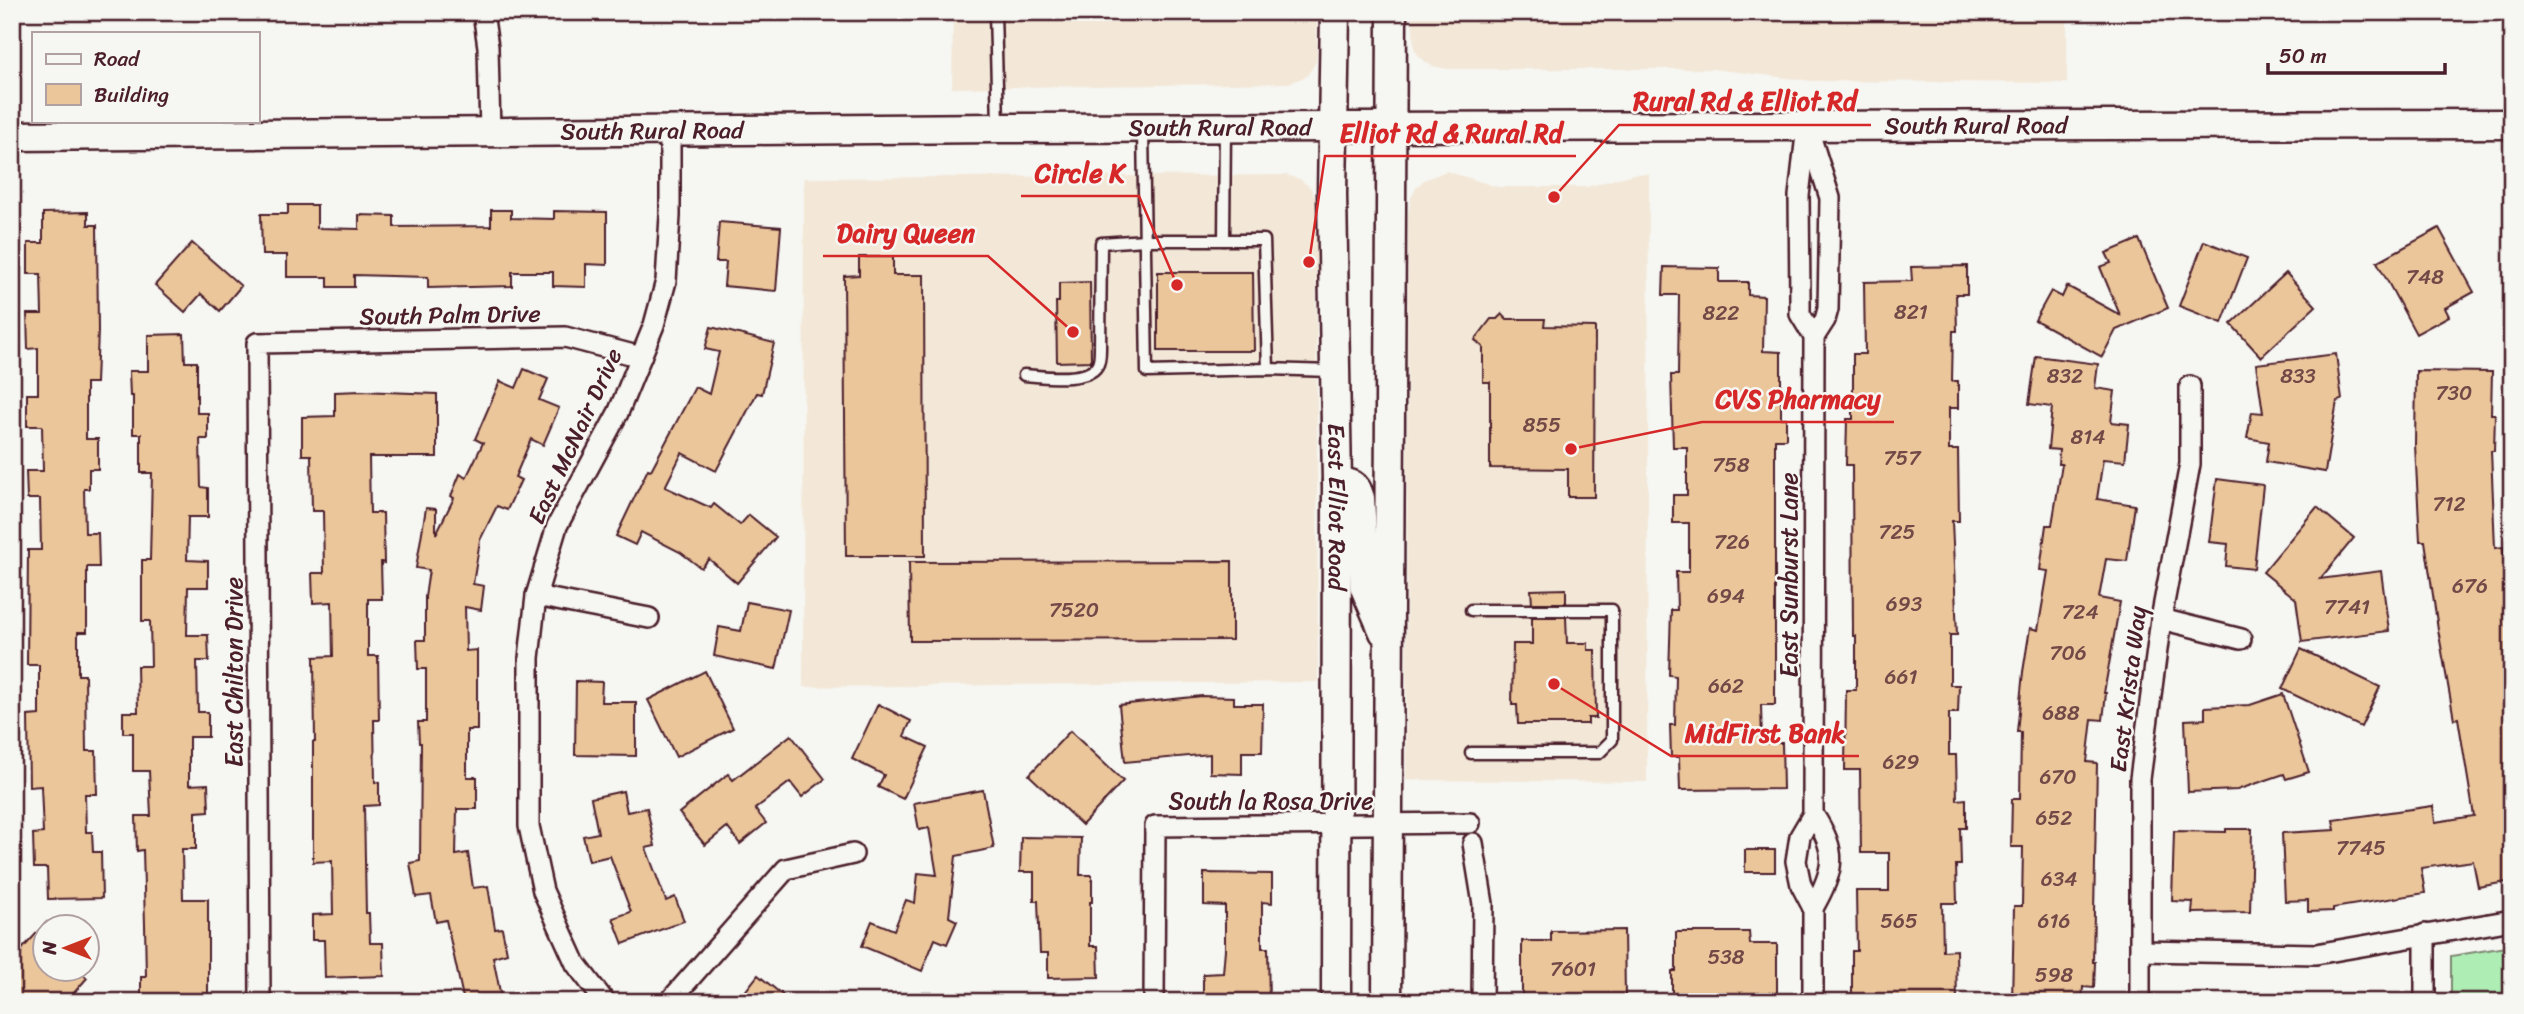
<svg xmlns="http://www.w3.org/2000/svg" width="2524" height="1014" viewBox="0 0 2524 1014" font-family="Sriracha,sans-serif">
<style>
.built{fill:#f3e8d8}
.green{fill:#aeeeb5;stroke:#7c8670;stroke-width:2}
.building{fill:#ebc69b;stroke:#4a1f2b;stroke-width:2}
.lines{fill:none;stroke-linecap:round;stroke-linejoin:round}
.lane-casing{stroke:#4a1f2b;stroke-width:15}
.street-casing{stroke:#4a1f2b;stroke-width:24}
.secondary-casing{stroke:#4a1f2b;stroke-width:33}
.lane{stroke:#f6f6f2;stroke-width:10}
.street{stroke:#f6f6f2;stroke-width:19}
.secondary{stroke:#f6f6f2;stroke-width:28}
.labels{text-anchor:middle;stroke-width:5;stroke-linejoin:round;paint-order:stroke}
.number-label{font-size:21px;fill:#724947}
.street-label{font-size:24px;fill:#4a1f2b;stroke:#f6f6f2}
.leader{fill:none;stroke:#d62828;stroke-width:2.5}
.callout-dot{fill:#d62828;stroke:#f6f6f2;stroke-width:2.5}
.callout-label{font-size:26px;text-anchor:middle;font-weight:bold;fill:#d62828;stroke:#f6f6f2;stroke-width:5;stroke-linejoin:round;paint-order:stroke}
</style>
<rect width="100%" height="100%" fill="#f6f6f2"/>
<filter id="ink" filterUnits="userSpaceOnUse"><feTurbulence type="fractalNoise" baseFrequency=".0143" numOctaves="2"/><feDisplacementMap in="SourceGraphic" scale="14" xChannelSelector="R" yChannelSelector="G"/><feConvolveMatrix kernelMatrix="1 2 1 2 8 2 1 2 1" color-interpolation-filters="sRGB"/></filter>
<g filter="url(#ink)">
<g class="built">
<path d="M953 12H1317V53L1316 62 1307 76 1289 83 952 88Z"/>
<path d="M1412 12H2067V83L1812 81 1712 69H1447L1432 66 1420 58 1414 48Z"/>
<path d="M1446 171 1498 187H1587L1633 174H1649L1647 782 1406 780 1408 215 1411 198 1416 188 1424 180Z"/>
<path d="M1286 175 1300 179 1311 188 1316 200 1318 682 803 687 804 178Z"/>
</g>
<path class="green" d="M2512 946V1002H2451V956Z"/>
<g class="building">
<path d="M288 205H317V228L359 229V215L394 216V227L491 226V210H511V218L554 219V211L607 212V265L586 264V287L553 286V272H512V286L428 288V277L354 275V287H328V277H287V255H262L261 214H288Z"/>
<path d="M88 212V225H97L98 331 96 383H86V439H98V469H89V489H84L85 533H98L99 567H87V632H78V675H85L86 751H96L97 794H85L86 832H92L93 852H101L102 898 48 899 47 868H34L33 834 43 833 41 786 29 787 28 716 39 715V665H27L28 550H41L40 499H27L26 471H43L42 426H27V394H38V348L28 349 27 314H42L41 274H28V243H43V213Z"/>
<path d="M719 222 781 227 776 291 724 286 726 262H716Z"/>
<path d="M2439 228 2474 292 2445 308 2449 316 2416 334 2377 262Z"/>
<path d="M2139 239 2168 308 2116 330 2102 357 2035 320 2051 291 2062 297 2067 286 2120 315 2100 267 2111 263 2106 253Z"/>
<path d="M2204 241 2247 258 2222 323 2179 306Z"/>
<path d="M192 243 241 286 220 311 201 294 185 312 155 285Z"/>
<path d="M859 257H893V275H924L925 556H846L844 276 859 275Z"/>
<path d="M1967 266V294H1956L1957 331H1953L1952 381H1958V408H1949V450H1958L1959 521H1952L1957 635H1950V685H1959L1958 713H1949V755H1956L1957 800 1966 799V828H1960L1961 865H1956L1957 903H1942L1943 951 1956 950 1957 1002H1852V951H1857L1856 891H1889V853H1861L1860 770H1845L1846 690H1856V636H1853L1852 465H1846L1847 419H1853V354H1865L1864 282 1912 281 1911 267Z"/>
<path d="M1664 267 1719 268V282H1748V295L1764 296 1763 351 1781 352V418H1786V439H1775V705H1761L1762 743H1782L1783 789 1680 790 1679 757H1671L1670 725H1675L1676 676 1669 675 1671 610H1677L1676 572H1689V523H1673V495H1687V447H1673L1671 375H1678L1679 295H1663Z"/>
<path d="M1158 272H1253L1254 351H1158Z"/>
<path d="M2286 273 2316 306 2261 357 2231 324Z"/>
<path d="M1090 282 1091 361 1057 362 1056 302H1059V283Z"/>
<path d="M1502 314 1507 319H1545L1544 326 1595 327 1594 497H1568V469L1490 468V382H1483V347L1475 340 1491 319H1497Z"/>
<path d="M711 327 774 343 762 394 757 393 716 471 682 453 665 487 711 508 714 504 740 525 749 515 776 537 737 583 709 559 701 568 680 552 641 532 635 545 616 536 648 469 651 470 695 387 709 394 719 352 705 349Z"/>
<path d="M184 334 185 362H197V413H208V439H200L201 487 208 488V517H188L187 560 208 561V587H188L187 635H208L209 661H197L198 712H208V737H189V785L208 784 209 811 196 812V849H182L183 899H208V999L141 1000V977H146L145 925 143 850 137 851 136 816H151L149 771H133V733H123V712H138L137 666H151L150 621H142V560H150L152 473H141V434H133V396H130L129 371H148V335Z"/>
<path d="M2336 354 2342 400 2337 401 2325 472 2266 462 2269 442 2247 438 2252 412 2263 413 2256 364Z"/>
<path d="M2036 356 2098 364 2095 388 2115 391 2111 422 2129 424 2125 461 2103 459 2097 499 2135 505 2127 561 2106 559 2099 598 2120 602 2104 693H2106L2103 720 2092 719 2087 762 2097 763 2093 962H2095L2094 988 2083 987 2082 1002H2012L2014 906H2022L2023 847H2011L2012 799H2020L2021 732H2017L2023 672 2030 628 2038 630 2048 571 2040 570 2046 525H2052L2062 464H2058L2059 450 2048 449 2052 407 2029 404Z"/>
<path d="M524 369 548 379 539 400 559 408 543 445 531 439 515 477 521 480 507 510 497 506 480 540 473 584 484 586 481 610 465 607 466 651 477 650V730H467V777H477V809H457L456 855 468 853 473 888 488 886 495 929 502 928 507 953 493 957 502 1002H464L446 920 436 922 431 895 416 897 410 863 420 861 421 743H419L418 722H426V669H418L417 640H425V597L429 570 416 568 426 508 436 509V534L454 498 451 496 460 474 466 478 483 443 475 439 500 381 516 388Z"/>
<path d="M2416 371 2492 372 2491 414H2495L2494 451H2491L2495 548 2503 547 2512 613V881L2478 887 2473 861 2421 868 2425 893 2333 908V911L2308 912V900L2285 901 2282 833 2335 830 2333 820 2433 806 2435 822 2474 816 2458 718 2454 719 2438 629 2425 541H2420L2415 445Z"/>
<path d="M361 391 437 394V457H369L370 513H383L384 563 381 562 382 599H368V656H378L379 720H374L375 783 379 782V805L364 806 366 913H369L370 943H383L384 976 325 978 324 940H312V915L333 914 332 861 313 862V742H315L314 657 333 656 332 602 313 603 312 573H324L323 511H312L311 455H302V417L335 416V392Z"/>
<path d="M2217 479 2263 485 2254 569 2226 566 2228 544 2209 542Z"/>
<path d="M2317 507 2354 538 2320 579 2381 571 2389 631 2302 642 2296 599 2263 572Z"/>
<path d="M1232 561V640L910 641 909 562Z"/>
<path d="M1566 589V603H1532L1531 590Z"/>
<path d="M747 602 789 610 776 669 714 656 719 627 741 631Z"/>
<path d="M1532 617H1566L1567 643H1588V650H1595L1596 718H1588V724H1518L1517 705H1512L1513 644H1532Z"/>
<path d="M2301 649 2380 687 2361 727 2282 689Z"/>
<path d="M705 671 733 728 676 757 648 700Z"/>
<path d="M576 681 602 682 601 702H636V756L575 755Z"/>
<path d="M2283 694 2309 772 2286 779 2284 774 2237 790 2188 792 2185 720 2205 719V707L2250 705Z"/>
<path d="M1202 696 1234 697V704H1263L1262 752H1242V774L1210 773V754L1125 762 1119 705Z"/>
<path d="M878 704 911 721 904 736 928 747 903 799 878 787 884 775 852 759Z"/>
<path d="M1070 731 1123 781 1082 825 1029 775Z"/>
<path d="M791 735 825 779 802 797 790 782 755 809 766 823 740 844 727 827 705 845 679 813 728 774 733 780Z"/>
<path d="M983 790 994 848 956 856 949 917 957 921 947 944 935 939 922 971 862 946 872 921 894 930 906 900 915 903 918 873 937 875 929 828 919 830 914 803Z"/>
<path d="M623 791 627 812 647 808 655 846 646 848 666 901 675 897 684 921 623 944 613 918 631 912 610 856 589 861 583 836 598 833 591 798Z"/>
<path d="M2226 829H2252L2250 912 2192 913 2193 902 2172 901 2174 831 2226 832Z"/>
<path d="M1021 837 1081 838 1080 875H1092V902H1090V946H1098L1099 977 1048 978V953H1040L1038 901H1034V872H1020Z"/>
<rect x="1745" y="850" width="30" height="22"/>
<path d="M1204 873 1272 874V903L1262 902V948H1268L1269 1002H1203V974L1223 973 1225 949V906L1204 905Z"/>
<path d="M46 923V969H77L87 978 66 1002H12V960Z"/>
<path d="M1624 930 1625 996 1522 997V941H1551V931Z"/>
<path d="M1676 932H1749L1750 944H1777V996H1672V971H1676Z"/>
<path d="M758 975 791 1002H737Z"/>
</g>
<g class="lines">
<g class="lane-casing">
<g id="lane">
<path d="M995 12 998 124"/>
<path d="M1143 131 1147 372 1268 369 1331 371"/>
<path d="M1224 240 1225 128"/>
<path d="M1024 375C1041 376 1087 383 1097 366 1100 362 1100 355 1100 349L1101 243 1145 240H1264L1268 369"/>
<path d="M1471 610H1612V740L1599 753H1471"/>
</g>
</g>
<g class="street-casing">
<g id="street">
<path d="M483 12 488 47 490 134"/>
<path d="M1807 126 1799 196 1800 298V314L1814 337 1813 814 1800 836 1796 861 1801 885 1813 908V1002"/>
<path d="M1810 135 1830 198 1828 309 1825 320 1814 337"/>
<path d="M536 596 649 618"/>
<path d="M2161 619 2241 639"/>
<path d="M1813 814C1838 852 1835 869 1813 908"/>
<path d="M1473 843 1483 904 1482 1002"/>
<path d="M2140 951 2316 954 2512 920"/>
<path d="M260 1002 257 343 565 337 641 357"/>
<path d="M605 1002 576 964 543 891 529 826V658L536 596 557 526 618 413 654 325 666 281 670 216V131"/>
<path d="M669 1002 786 869 853 854"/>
<path d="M1154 1002 1155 826 1470 823"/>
<path d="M2140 1002V779L2161 619 2190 464V386"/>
<path d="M2425 1002V934"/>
</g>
</g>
<g class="secondary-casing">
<g id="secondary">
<path id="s1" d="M1335 12 1332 194 1337 482 1336 1002"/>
<path id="s2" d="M12 136 998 128 2512 124"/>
<path d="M1337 482C1351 483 1356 484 1360 498L1365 588 1384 632"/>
<path d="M1387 1002 1392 12"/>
</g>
</g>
<use href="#lane" class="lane"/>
<use href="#street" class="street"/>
<use href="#secondary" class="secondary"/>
</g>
</g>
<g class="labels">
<g class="number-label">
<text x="2425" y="284">748</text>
<text x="1911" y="319">821</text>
<text x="1721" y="320">822</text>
<text x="2065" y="383">832</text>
<text x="2298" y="383">833</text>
<text x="2454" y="400">730</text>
<text x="1542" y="432">855</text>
<text x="2088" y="444">814</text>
<text x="1902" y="465">757</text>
<text x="1731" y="472">758</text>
<text x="2449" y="511">712</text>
<text x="1897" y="539">725</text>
<text x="1732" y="549">726</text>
<text x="2470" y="593">676</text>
<text x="1726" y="603">694</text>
<text x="1904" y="611">693</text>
<text x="2347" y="614">7741</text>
<text x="1074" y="617">7520</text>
<text x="2080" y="619">724</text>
<text x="2068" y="660">706</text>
<text x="1901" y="684">661</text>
<text x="1726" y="693">662</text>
<text x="2061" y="720">688</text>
<text x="1901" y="769">629</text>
<text x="2058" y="784">670</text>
<text x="2054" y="825">652</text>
<text x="2361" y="855">7745</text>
<text x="2059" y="886">634</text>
<text x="1899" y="928">565</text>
<text x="2054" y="928">616</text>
<text x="1726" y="964">538</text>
<text x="1573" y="976">7601</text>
<text x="2054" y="982">598</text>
</g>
<g class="street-label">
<text dy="8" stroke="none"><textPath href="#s2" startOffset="1964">South Rural Road</textPath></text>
<text dy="8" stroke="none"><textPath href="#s2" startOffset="1208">South Rural Road</textPath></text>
<text dy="8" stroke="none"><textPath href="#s2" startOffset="640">South Rural Road</textPath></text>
<text transform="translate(450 315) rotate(-1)" y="8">South Palm Drive</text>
<text transform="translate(575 436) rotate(-65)" y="8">East McNair Drive</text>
<text dy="8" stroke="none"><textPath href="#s1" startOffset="495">East Elliot Road</textPath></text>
<text transform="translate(1789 575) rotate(-90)" y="8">East Sunburst Lane</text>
<text transform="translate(234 672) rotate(-90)" y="8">East Chilton Drive</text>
<text transform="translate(2128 689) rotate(-83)" y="8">East Krista Way</text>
<text x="1271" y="809">South la Rosa Drive</text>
</g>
</g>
<path class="leader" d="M1554 197L1619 125H1871M1309 262L1325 156H1576M1177 285L1139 196H1021M1073 332L988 256H823M1571 449L1702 422H1894M1554 684L1671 756H1859"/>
<g class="callout-dot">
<circle cx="1554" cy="197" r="7"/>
<circle cx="1309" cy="262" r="7"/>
<circle cx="1177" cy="285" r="7"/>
<circle cx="1073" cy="332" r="7"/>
<circle cx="1571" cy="449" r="7"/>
<circle cx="1554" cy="684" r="7"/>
</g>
<g class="callout-label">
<text x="1745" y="110">Rural Rd &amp; Elliot Rd</text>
<text x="1451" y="142">Elliot Rd &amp; Rural Rd</text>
<text x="1080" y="182">Circle K</text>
<text x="906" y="242">Dairy Queen</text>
<text x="1798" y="408">CVS Pharmacy</text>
<text x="1765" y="742">MidFirst Bank</text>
</g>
<rect width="2524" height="1014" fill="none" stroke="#f6f6f2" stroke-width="42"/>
<rect x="21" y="21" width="2482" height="972" fill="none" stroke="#4a1f2b" stroke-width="2.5" filter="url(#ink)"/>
<rect x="32" y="32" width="228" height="91" fill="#f6f6f2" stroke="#b1a0a2" stroke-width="2"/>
<rect x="46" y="54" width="35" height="10" fill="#f6f6f2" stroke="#b1a0a2" stroke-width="2"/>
<text x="94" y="66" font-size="21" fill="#4a1f2b">Road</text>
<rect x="46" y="84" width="35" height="21" fill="#ebc69b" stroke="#b1a0a2" stroke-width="2"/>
<text x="94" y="102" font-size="21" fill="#4a1f2b">Building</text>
<g transform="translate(66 948) rotate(270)"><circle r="33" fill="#f6f6f2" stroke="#b1a0a2" stroke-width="2"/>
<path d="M0-5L12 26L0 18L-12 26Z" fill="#c8321e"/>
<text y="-10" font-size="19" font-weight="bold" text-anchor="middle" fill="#4a1f2b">N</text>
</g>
<path d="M2268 63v10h177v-10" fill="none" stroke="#4a1f2b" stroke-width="3.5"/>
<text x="2279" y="63" font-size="21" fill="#4a1f2b" stroke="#f6f6f2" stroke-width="5" paint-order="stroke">50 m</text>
</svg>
